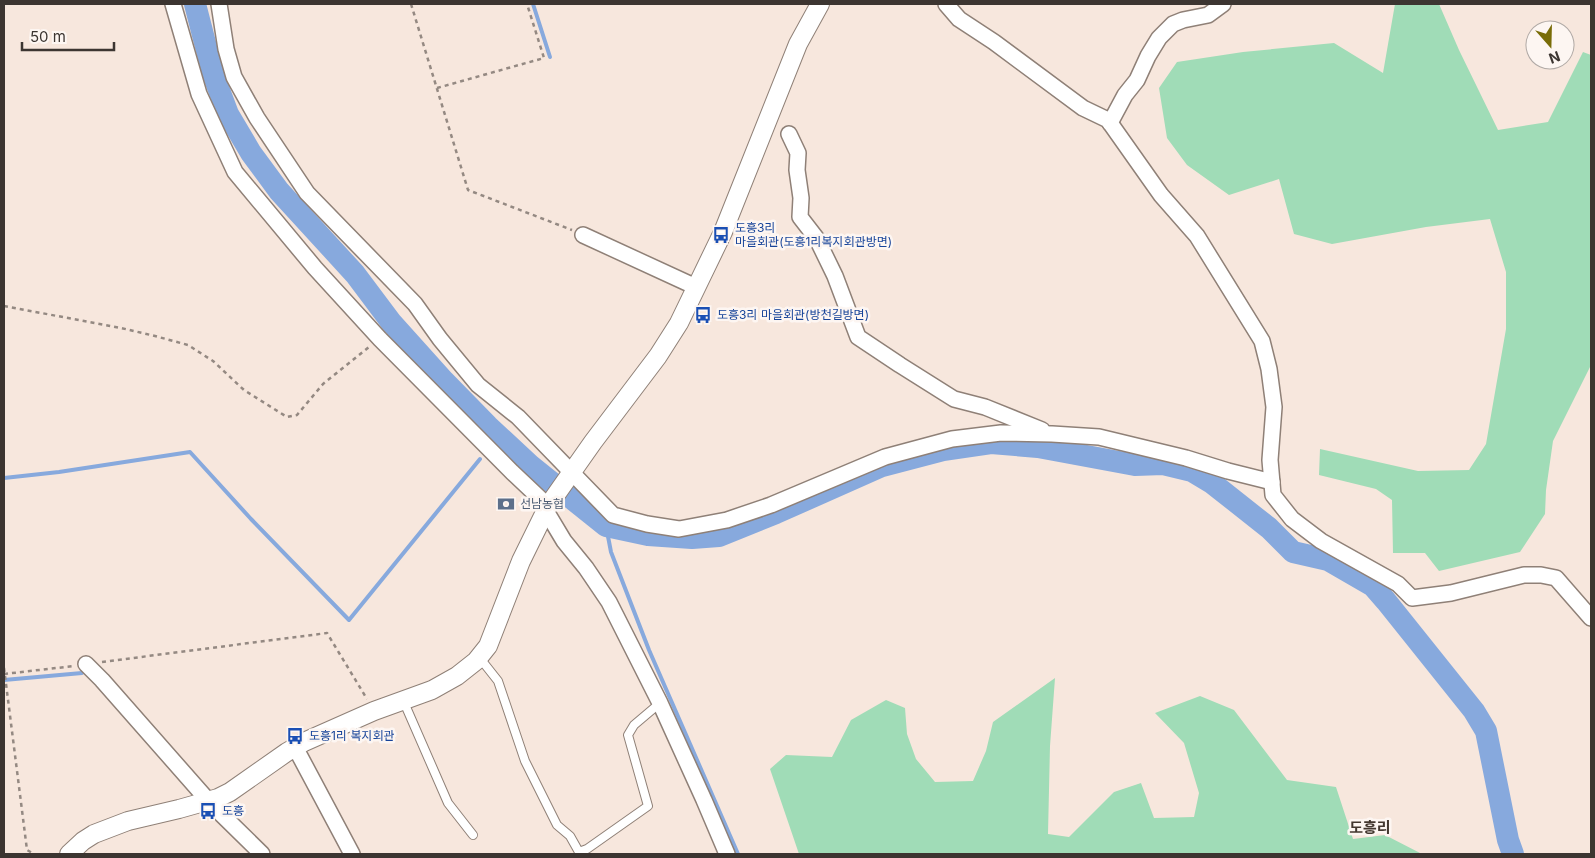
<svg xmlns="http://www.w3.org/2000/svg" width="1595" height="858" viewBox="0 0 1595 858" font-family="Inter,'Noto Sans KR',sans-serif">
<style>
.green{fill:#a0dcb7}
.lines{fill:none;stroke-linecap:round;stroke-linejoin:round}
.stream{stroke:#87a9dd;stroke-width:4}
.river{stroke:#87a9dd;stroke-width:22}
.service-casing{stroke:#8f8077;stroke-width:10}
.minor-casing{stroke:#8f8077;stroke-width:18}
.tertiary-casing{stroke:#8f8077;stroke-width:20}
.path{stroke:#948982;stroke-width:2.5;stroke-dasharray:4 4;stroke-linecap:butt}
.service{stroke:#fff;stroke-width:8}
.minor{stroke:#fff;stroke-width:15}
.tertiary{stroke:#fff;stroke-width:18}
.labels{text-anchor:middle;stroke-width:5;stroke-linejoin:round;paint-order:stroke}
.transit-label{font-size:12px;fill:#164399;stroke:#fdf6f2;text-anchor:start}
.service-label{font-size:12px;fill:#4e5e75;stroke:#fdf6f2;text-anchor:start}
.quarter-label{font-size:15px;font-weight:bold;fill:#43372f;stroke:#fdf6f2}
</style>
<rect width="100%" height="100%" fill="#f7e7dd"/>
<g class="green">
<path d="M1395 4H1439L1459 50 1498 130 1548 122 1583 52 1591 55V365L1553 441 1546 490 1545 514 1520 552 1439 571 1425 553H1393L1392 500 1376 489 1319 475 1320 449 1418 471 1469 470 1486 444 1506 329V272L1490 219 1426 227 1332 244 1294 234 1279 179 1229 195 1187 165 1167 138 1159 88 1177 62 1243 52 1334 43 1383 73Z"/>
<path d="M1055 678 1050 746 1048 834 1069 837 1114 792 1141 783 1154 818 1194 817 1199 793 1184 743 1155 713 1200 696 1234 710 1287 780 1336 787 1353 839 1385 835 1422 854H799L770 769 786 755 832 757 851 720 886 700 905 708 907 734 916 759 935 782 973 781 986 751 993 722Z"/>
</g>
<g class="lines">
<g class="stream">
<path d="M533 4 550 57"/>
<path d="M4 478 59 472 190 452 251 519 349 620 480 459"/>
<path d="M606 526 611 552 649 650 738 854"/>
<path d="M4 680 82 673"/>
</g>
<path class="river" d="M195 4 213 74 228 114 251 153 279 191 355 274 391 322 444 381 488 426 530 465 606 526 648 535 692 538 719 536 776 513 882 466 943 450 991 443 1038 447 1135 465 1163 464 1192 471 1212 483 1269 528 1293 552 1328 560 1373 586 1386 601 1474 711 1486 731 1508 840 1513 854"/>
<g class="service-casing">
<g id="service">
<path d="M479 657 498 681 525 761 557 825 570 836 579 852 587 849 648 806 628 735 634 725 660 703"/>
<path d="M403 700 448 803 473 835"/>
</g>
</g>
<g class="minor-casing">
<g id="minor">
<path d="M173 4 199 94 235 172 315 268 380 339 512 472 548 506"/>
<path d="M219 4 226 49 234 77 257 118 307 193 415 304 440 339 478 385 518 417 613 515 647 524 679 529 727 520 771 505 885 457 952 439 1001 433 1052 434 1099 437 1186 458 1228 471 1272 482"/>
<path d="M946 4 959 19 994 42 1083 108 1108 120 1161 195 1197 236 1262 341 1269 369 1274 407 1270 460 1273 495 1292 519 1321 541 1398 584 1412 598 1451 593 1524 575H1541L1556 578 1591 618"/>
<path d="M1110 123 1125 95 1137 80 1148 56 1159 38 1173 24 1183 20 1208 15 1223 4"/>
<path d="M789 134 798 153 797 170 801 198 800 217 817 239 835 276 858 337 900 365 954 399 985 407 1042 430"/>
<path d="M583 235 696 287"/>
<path d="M546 511 564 541 586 568 609 602 660 703 704 800 727 854"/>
<path d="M86 664 102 680 212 805 262 854"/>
<path d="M295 747 352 854"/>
</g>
</g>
<g class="tertiary-casing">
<path id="tertiary" d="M69 854 83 841 94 834 128 821 179 809 218 798 230 792 287 752 304 742 374 711 432 690 457 676 476 661 488 646 521 561 548 506 593 442 658 356 679 323 723 232 798 44 820 4"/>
</g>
<g class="path">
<path d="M411 4 468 190 572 230"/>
<path d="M437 88 544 58 527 4"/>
<path d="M4 306 121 328 155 336 188 345 213 361 244 390 287 417 297 415 323 384 369 347"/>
<path d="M102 662 327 633 367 699"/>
<path d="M4 668 27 850 34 854"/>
<path d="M4 674 74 666"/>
</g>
<use href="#service" class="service"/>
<use href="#minor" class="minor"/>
<use href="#tertiary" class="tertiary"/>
</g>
<defs>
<g id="bus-bare" transform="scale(1.35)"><path d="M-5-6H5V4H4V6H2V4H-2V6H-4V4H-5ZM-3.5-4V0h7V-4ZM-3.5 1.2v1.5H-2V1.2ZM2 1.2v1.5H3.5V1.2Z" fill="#1a4fb4" stroke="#fdf6f2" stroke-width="2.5" paint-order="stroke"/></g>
<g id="bank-bare" transform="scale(1.35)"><path d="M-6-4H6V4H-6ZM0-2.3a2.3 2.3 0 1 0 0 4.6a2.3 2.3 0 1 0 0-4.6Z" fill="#5c6f8a" stroke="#fdf6f2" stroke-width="2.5" paint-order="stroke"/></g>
</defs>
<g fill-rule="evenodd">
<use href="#bus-bare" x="721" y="235"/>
<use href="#bus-bare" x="703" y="315"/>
<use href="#bank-bare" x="506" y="504"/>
<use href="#bus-bare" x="295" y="736"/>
<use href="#bus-bare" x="208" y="811"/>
</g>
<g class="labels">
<g class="transit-label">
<text x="735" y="232">도흥3리<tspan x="735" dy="14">마을회관(도흥1리복지회관방면)</tspan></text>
<text x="717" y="319">도흥3리 마을회관(방천길방면)</text>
<text x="309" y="740">도흥1리 복지회관</text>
<text x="222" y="815">도흥</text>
</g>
<g class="service-label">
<text x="520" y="508">선남농협</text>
</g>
<g class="quarter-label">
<text x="1370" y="833">도흥리</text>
</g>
</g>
<rect width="1595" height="858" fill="none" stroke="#3c3531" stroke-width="10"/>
<g transform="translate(1550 45) rotate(160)"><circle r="24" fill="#fdf6f2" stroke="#b0a9a5"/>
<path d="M0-4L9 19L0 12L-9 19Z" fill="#796c07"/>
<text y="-8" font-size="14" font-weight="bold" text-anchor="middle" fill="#3c3531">N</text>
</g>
<path d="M22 42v8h92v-8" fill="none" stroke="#3c3531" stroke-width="2.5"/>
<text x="30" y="42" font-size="15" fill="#3c3531" stroke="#fdf6f2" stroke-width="4" paint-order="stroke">50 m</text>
</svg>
